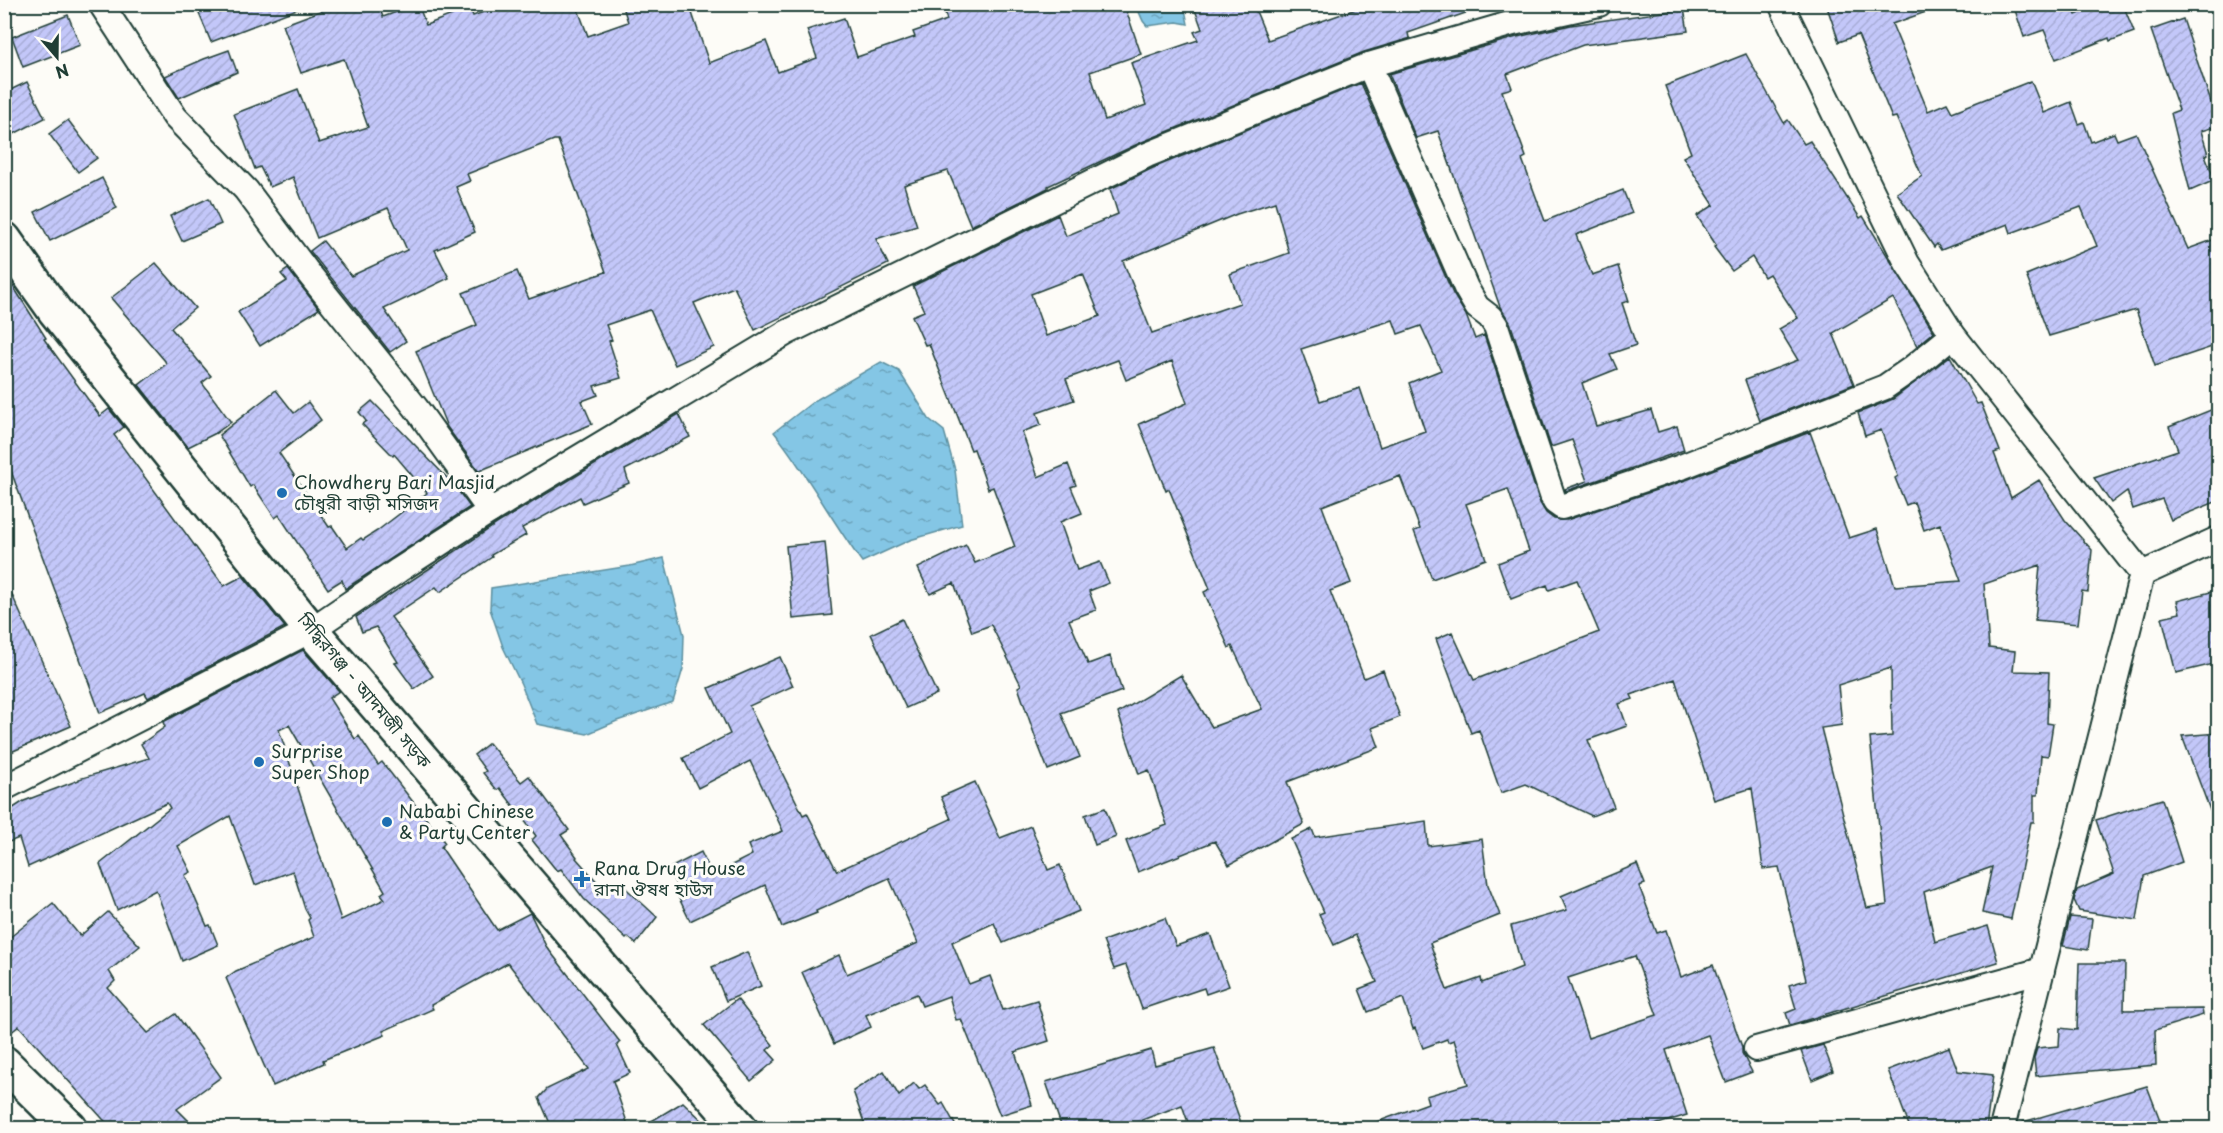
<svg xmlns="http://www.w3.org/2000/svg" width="2223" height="1133" viewBox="0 0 2223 1133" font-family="'Playpen Sans','Noto Sans Bengali',sans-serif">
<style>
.water{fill:url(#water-ripples);stroke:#5c8f9e;stroke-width:1.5}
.building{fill:url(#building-hatch);stroke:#1f3d34;stroke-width:1.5;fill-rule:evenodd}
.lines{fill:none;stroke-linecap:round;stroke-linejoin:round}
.minor-casing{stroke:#1f3d34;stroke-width:28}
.primary-casing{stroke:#1f3d34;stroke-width:38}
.minor{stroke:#fdfcf7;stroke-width:24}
.primary{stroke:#fdfcf7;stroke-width:33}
.poi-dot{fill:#1f6fb2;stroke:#fdfcf7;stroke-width:2}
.labels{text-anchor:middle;stroke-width:6;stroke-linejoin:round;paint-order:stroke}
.poi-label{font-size:18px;fill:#1f3d34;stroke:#fdfcf7;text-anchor:start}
.street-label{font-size:18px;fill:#1f3d34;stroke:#fdfcf7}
</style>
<defs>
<pattern id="water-ripples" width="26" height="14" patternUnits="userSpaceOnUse" patternTransform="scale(1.5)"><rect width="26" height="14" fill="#84c6e5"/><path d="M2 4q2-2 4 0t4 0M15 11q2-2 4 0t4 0" fill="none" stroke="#6ba2ba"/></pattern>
<pattern id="building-hatch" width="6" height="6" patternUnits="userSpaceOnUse" patternTransform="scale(1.5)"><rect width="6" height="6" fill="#c3c7f9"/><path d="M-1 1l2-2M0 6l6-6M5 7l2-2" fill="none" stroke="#a7acd6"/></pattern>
</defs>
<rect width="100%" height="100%" fill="#fdfcf7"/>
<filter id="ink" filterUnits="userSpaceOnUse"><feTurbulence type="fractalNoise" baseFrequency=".0167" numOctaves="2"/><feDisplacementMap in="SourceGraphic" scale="12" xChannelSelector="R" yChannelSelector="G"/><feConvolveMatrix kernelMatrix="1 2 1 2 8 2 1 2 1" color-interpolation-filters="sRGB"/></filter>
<g filter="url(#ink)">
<g class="water">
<path d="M1136 5H1184L1188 24 1177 22 1147 26 1143 21Z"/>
<path d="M881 362 899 371 929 419 944 431 955 470 962 525 910 540 862 562C831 520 807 473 774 432L814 401Z"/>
<path d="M664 558 684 635 683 669 673 702 617 721 587 734 537 724 521 684 503 647 490 609 491 588 630 566Z"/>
</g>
<g class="building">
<path d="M195 4H305V6L211 42Z"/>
<path d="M339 4H378L383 17 418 4 426 25 470 8 473 16 504 4H576L588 36 628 22 622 4H689L709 63 766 41 778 72 817 58 807 30 844 18 857 57 915 37 913 32 947 20 942 4H1124L1141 54 1090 72 1105 120 1146 105 1131 63 1198 40 1194 32 1202 29 1193 4H1253L1268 40 1370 4H1479L1480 8 1408 33 1409 38H1411L1364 52 1142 142 1048 186V188L971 226 948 171 904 185 917 226 876 239 888 264 755 330 734 287 694 303 714 347 675 365 650 310 606 325 612 340 609 341 621 378 594 386 598 395 582 401 592 424 479 471 447 427 416 351 477 325 463 293 517 271 529 299 606 272 558 140H554L467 174 470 181 456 187 475 232 435 250 449 278 384 309 406 341 390 352 310 251 323 241 351 276 407 250 388 208 317 238 293 177 270 187 260 167 255 169 234 114 298 89 319 143 368 127 344 59 301 73 283 25Z"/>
<path d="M1826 4H1936L1937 8 1892 24 1928 111 1947 103 1952 112 2031 81 2044 113 2071 102 2079 124 2084 122 2091 142 2114 133 2117 140 2136 133 2188 249 2218 238V345L2155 366 2136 310 2049 336 2026 275 2097 246 2081 207 2011 233 2008 224 1941 250 1937 244 1934 247 1897 193 1922 176 1896 117 1892 118 1858 35 1839 42Z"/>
<path d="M2013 4H2072L2076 15 2102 4H2123L2134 32 2110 41 2109 38 2056 59 2044 30 2024 37Z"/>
<path d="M1684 9 1688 31 1583 45 1507 74 1512 88 1502 91 1526 157 1522 159 1545 221 1623 190 1632 213 1576 235 1592 275 1618 266 1629 301 1622 303 1636 345 1610 354 1617 369 1582 383 1596 426 1651 410 1658 432 1677 426 1684 450 1566 491 1565 489 1587 481 1572 440 1551 447 1510 322 1500 307 1438 131 1416 138 1389 74 1517 37 1571 25Z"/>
<path d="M68 15 80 45 23 67 12 37Z"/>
<path d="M2183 19 2211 102 2218 100V126L2201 131 2208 154 2205 155 2215 180 2190 191 2171 113 2179 110 2151 30Z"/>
<path d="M229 50 237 72 179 98 165 76 204 59Z"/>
<path d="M1746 54 1784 123 1788 120 1804 144 1810 141 1860 218 1863 216 1934 332 1917 346 1893 298 1833 333 1854 384 1760 421 1745 380 1798 360 1779 329 1798 318 1769 274 1764 277 1752 257 1732 271 1714 247 1716 245 1697 216 1714 205 1683 157 1691 153 1665 86Z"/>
<path d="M27 82 45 118 4 139V93Z"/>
<path d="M1361 83 1453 294 1466 315 1475 339 1484 335 1540 503 1546 513 1554 519 1567 520 1686 480 1810 432 1849 538 1877 529 1895 586 1961 581 1940 524 1924 530 1914 502 1906 505 1895 478 1898 476 1881 430 1865 436 1858 413 1893 399 1950 356 1977 404 1981 403 2000 451 1994 453 2011 498 2039 480 2065 520 2092 550 2088 592 2082 591 2078 624 2035 620 2040 565 1984 584 1989 648 2015 651 2013 671 2049 672 2047 723 2053 724 2048 756 2041 755 2038 795H2034V822H2031L2011 919 1982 913 1992 867 1924 892 1935 942 1988 926 1998 962 1790 1025 1786 1013 1796 1009 1789 985 1806 980 1779 867 1763 869 1752 788 1714 800 1675 679 1631 695 1633 699 1619 704 1627 726 1588 740 1614 807 1592 816 1526 784 1501 793 1479 730 1471 733 1436 639 1452 632 1474 680 1599 632 1577 580 1549 590 1547 585 1511 599 1498 563 1529 551 1508 489 1466 504 1486 559 1432 579 1414 531 1420 529 1400 476 1322 506 1351 583 1330 591 1364 678 1383 670 1400 717 1372 728 1379 747 1287 782 1304 824 1229 865 1215 841 1138 872 1126 841 1167 825 1149 770 1139 774 1118 713 1181 675 1212 727 1262 709 1232 646 1229 648 1204 592 1210 589 1169 489 1166 491 1139 424 1187 403 1172 361 1126 380 1118 360 1066 379 1074 400 1037 413 1041 425 1022 432 1038 477 1068 464 1076 485 1071 487 1082 513 1060 522 1077 570 1100 562 1109 583 1089 591 1096 610 1069 620 1088 664 1110 656 1122 691 1061 713 1080 757 1048 770 1037 742 1018 687 1021 685 991 625 972 632 954 583 930 594 918 568 966 545 975 563 1015 547 993 487 988 489 974 449 971 450 929 344 925 345 912 316 924 311 913 286 1058 215 1066 236 1118 214 1110 189 1153 168ZM1275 202 1289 253 1230 274 1240 303 1152 333 1123 261 1237 214ZM1083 274 1100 316 1046 336 1031 294ZM1393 320 1398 334 1421 326 1441 370 1409 383 1425 431 1380 447 1360 388 1320 401 1301 349ZM1891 668 1892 736 1870 738 1887 905 1867 908 1821 728 1842 725 1838 685Z"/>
<path d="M68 120 97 158 78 172 49 134Z"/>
<path d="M102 178 117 208 50 241 35 212Z"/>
<path d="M209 198 221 224 182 241 170 216Z"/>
<path d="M156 263 195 308 171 328 211 376 202 383 231 422 216 433 188 447 139 385 166 364 165 361 111 298Z"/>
<path d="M288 269 319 309 260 346 238 312 287 281 281 274Z"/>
<path d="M4 272 46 338 44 339 100 416 109 409 124 427 114 435 224 586 243 576 285 627 148 698 145 693 100 713 4 452Z"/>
<path d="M276 390 294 413 308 402 321 420 279 453 329 527 332 526 347 548 361 538 363 540 377 531 427 493 394 454 393 456 362 424 366 421 359 412 372 401 454 485 470 507 345 589 342 580 328 589 279 515 275 518 253 485 250 487 219 435Z"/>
<path d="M2218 407V501L2171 520 2162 499 2133 509 2127 491 2111 503 2094 478 2178 450 2169 427Z"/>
<path d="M679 414 690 437 625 470 629 483 583 503 580 497 522 528 526 535 491 555 492 557 440 592 436 587 391 617 433 676 414 689 395 663 398 662 376 627 362 632 356 617 498 523Z"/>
<path d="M825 542 832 615 793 619 786 546Z"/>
<path d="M4 577 71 726 4 755Z"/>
<path d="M2218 590V663L2176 673 2162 617 2180 613 2177 601Z"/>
<path d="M902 619 937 694 906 708 871 634Z"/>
<path d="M303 650 339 691 329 698 355 739 359 736 378 765 382 762 445 843 441 847 497 930 530 913 546 946 620 1042 617 1045 630 1073 613 1081 629 1128H552L539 1098 547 1089 589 1069 508 963 431 1005 433 1009 383 1031 385 1035 323 1060 324 1063 273 1086 226 978 236 971 314 937 308 920 310 918 305 909 293 871 255 885 230 816 178 846 191 872 185 875 207 926 210 925 218 945 182 961 156 890 117 910 100 864 170 808 167 803 28 867 19 838 4 844V814L24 801 79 780V779L149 758 141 744 165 727 163 722ZM289 725 385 891 381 894 385 899 341 920 279 730Z"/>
<path d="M780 657 793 686 749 706 803 815 807 813 837 871 951 819 941 797 975 782 1000 838 1031 826 1048 870 1060 865 1079 911 1003 943 994 923 952 942 969 984 990 976 1003 1010 1037 1000 1049 1041 1015 1052 1032 1105 1000 1115 961 1019 956 1020 949 996 922 1006 917 994 866 1015 871 1027 834 1044 802 972 839 955 847 974 918 943 889 878 816 911 817 913 782 927 765 885 690 921 676 892 679 890 668 869 701 852 712 875 752 855 748 845 783 831 750 761 698 788 683 758 730 734 709 688Z"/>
<path d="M2218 733V826H2216L2182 736Z"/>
<path d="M489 743 521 782 529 776 569 830 561 835 577 857 576 858 607 893 618 881 657 917 636 944 628 937 626 939 584 899 561 869 557 871 532 840 536 836 500 788 497 790 483 773 486 771 474 755Z"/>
<path d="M2162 799 2182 862 2144 876 2137 920 2079 911 2074 900 2077 890 2114 874 2096 820Z"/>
<path d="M1105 808 1116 837 1095 845 1085 815Z"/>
<path d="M1426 821 1428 846 1482 839 1488 885 1500 915 1430 943 1447 990 1481 978 1482 983 1522 967 1511 926 1567 910 1561 896 1637 864 1645 884 1639 886 1657 933 1666 930 1681 977 1713 965 1742 1047V1053L1752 1072 1726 1082 1708 1035 1666 1050 1687 1115 1645 1128H1366V1126L1428 1103 1426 1096 1468 1084 1454 1040 1448 1042 1447 1039 1423 1048 1415 1028 1413 1029 1403 998 1368 1012 1359 989 1377 982 1356 935 1334 945 1319 914 1324 912 1291 839 1312 829 1315 837ZM1635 956 1657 1015 1588 1038 1568 978Z"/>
<path d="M53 903 80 936 108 912 140 946 109 971 115 981 108 988 148 1033 176 1014 221 1077 177 1109 196 1128H111L19 1026 4 1038V942Z"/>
<path d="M2070 917 2092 919 2088 950 2063 946Z"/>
<path d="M1165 918 1176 946 1210 934 1229 986 1206 994 1204 988 1142 1009 1126 965 1114 969 1103 941Z"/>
<path d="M747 952 761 986 726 1001 712 967Z"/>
<path d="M2079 963H2125L2124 1010 2202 1009 2203 1015 2155 1030 2156 1065 2036 1076 2034 1058 2037 1048 2059 1046 2060 1028 2077 1030Z"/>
<path d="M737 999 773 1045 767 1050 776 1060 751 1081 704 1025Z"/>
<path d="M1823 1045 1833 1071 1812 1080 1801 1051Z"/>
<path d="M1949 1047 1958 1071 1993 1075 1986 1128H1910L1888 1070Z"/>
<path d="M1214 1048 1243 1128H1190L1182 1105 1142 1120 1145 1128H1062L1046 1082 1151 1050 1155 1065Z"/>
<path d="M884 1071 899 1096 914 1083 919 1089 925 1085 940 1105 943 1103 957 1128H866L853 1091Z"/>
<path d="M2147 1086 2163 1128H2024L2023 1122Z"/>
<path d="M683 1102 710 1128H640Z"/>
</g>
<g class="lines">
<g class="minor-casing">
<g id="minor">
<path d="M101 4 175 117 246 190 306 270 416 408 490 511"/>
<path d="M1781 4 1907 263 1953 335 2142 574 2218 539"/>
<path d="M1369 65 1466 288 1477 307 1490 317 1496 326 1553 498 1555 502 1562 507 1681 467 1885 387 1911 369 1953 335"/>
<path d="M4 788 311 630 399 570 490 511 786 333 1147 155 1369 65 1513 23 1599 4"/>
<path d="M1756 1049 2042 970"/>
<path d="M2002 1128 2142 574"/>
</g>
</g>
<g class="primary-casing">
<g id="primary">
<path d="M4 239 55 311 311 630 740 1128"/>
<path d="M4 1063 70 1128"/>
</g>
</g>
<use href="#minor" class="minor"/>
<use href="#primary" class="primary"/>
</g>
</g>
<g class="poi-dot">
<circle cx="282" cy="493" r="6"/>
<circle cx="259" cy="762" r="6"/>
<circle cx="387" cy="822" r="6"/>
<path d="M579 870h6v6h6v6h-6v6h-6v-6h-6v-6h6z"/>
</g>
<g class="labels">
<g class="poi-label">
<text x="294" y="489">Chowdhery Bari Masjid<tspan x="294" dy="21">চৌধুরী বাড়ী মসিজদ</tspan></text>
<text x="271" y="758">Surprise<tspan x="271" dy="21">Super Shop</tspan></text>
<text x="399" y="818">Nababi Chinese<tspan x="399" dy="21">&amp; Party Center</tspan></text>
<text x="594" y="875">Rana Drug House<tspan x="594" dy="21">রানা ঔষধ হাউস</tspan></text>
</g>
<g class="street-label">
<text transform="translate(364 691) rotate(50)" y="6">সিদ্ধিরগঞ্জ - আদমজী সড়ক</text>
</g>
</g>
<rect width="2223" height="1133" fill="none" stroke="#fdfcf7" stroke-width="24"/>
<rect x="12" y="12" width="2199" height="1109" fill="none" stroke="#1f3d34" stroke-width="2" filter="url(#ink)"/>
<g transform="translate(57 57) rotate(160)" stroke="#fdfcf7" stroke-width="4.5" paint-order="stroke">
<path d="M0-4.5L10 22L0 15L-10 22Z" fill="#1f3d34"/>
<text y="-9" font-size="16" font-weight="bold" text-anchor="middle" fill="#1f3d34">N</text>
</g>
</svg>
